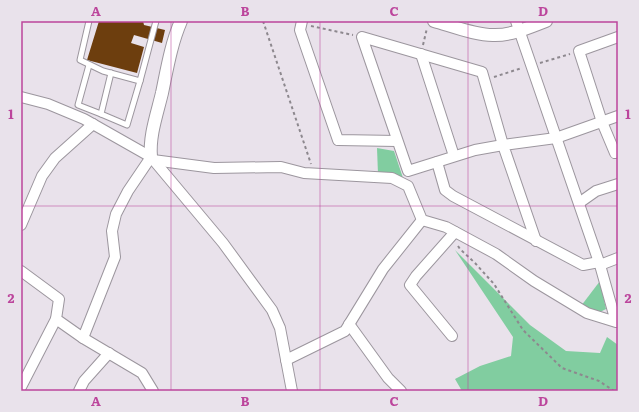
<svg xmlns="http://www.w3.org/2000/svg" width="639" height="412" viewBox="0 0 639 412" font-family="Literata,serif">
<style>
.green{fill:#81cda0}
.building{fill:#6d3e0e}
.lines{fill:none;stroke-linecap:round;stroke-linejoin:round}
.service-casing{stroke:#9c969e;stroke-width:7}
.minor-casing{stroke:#9c969e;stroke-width:12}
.tertiary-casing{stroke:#9c969e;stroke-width:14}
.path{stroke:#8d888e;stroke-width:2;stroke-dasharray:3 3;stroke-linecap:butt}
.service{stroke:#fff;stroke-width:5}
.minor{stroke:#fff;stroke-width:10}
.tertiary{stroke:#fff;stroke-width:12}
.grid{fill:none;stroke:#bc459c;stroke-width:1;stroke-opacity:0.55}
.neatline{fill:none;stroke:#bc459c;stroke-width:1.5}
.grid-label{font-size:13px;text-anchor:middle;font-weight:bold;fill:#bc459c}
</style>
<rect width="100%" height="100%" fill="#e9e2eb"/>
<g class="green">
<path d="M377 148 394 151 403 178 378 174Z"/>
<path d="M455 250 530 325 566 351 600 353 607 337 618 345V391H462L455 379 480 366 511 356 513 337Z"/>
<path d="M600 281 606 309 600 312 581 306Z"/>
</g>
<path class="building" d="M99 21H143L144 25 165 30 162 43 134 35 131 43 144 47 137 73 87 60Z"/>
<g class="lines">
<g class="service-casing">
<g id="service">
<path d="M89 21 80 60 103 71 140 81 156 21"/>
<path d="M89 65 78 105 101 114"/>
<path d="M111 73 101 114 127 125 140 81"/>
</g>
</g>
<g class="minor-casing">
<g id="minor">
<path d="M302 21 300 30 338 140 397 141"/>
<path d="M362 37 482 72 503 145 475 150 408 171Z"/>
<path d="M618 37 579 51 602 122 615 153 618 152"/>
<path d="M421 54 454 156"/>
<path d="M21 97 48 104 84 119 151 157 223 243 272 310 280 328 292 391"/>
<path d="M153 160 214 168 281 167 304 173 392 178 408 186 422 220 446 227 496 254 534 281 587 313 616 322 600 265 516 21"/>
<path d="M437 162 445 190 453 196 583 265 599 262"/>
<path d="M579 203 596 191 618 184"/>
<path d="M21 225 42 176 55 158 93 124"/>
<path d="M536 241 503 145 556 138 618 116"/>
<path d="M600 265 618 258"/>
<path d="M21 271 59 299 56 319 83 338 115 257 112 231 116 214 128 191 151 157"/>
<path d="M349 324 388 378 401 391"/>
<path d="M452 336 410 285 416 276 455 232"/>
<path d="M83 338 142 373 153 391"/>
<path d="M286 360 345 331 383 269 422 220"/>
<path d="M21 387 56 319"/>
<path d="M79 391 84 381 109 353"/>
</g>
</g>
<g class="tertiary-casing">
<g id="tertiary">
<path d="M434 21C452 26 478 36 495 35 513 35 530 27 546 21"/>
<path d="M151 157C149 136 157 114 162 93 167 69 171 44 181 21"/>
</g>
</g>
<g class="path">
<path d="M263 21 311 164"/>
<path d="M311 26 353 35"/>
<path d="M423 45 427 28"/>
<path d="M540 63 570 54"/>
<path d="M494 77 522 68"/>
<path d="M458 246 460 249 475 263 494 284 523 330 562 368 599 381 614 391"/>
</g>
<use href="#service" class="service"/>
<use href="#minor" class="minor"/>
<use href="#tertiary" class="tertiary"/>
</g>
<path class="grid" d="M171 21V391M320 21V391M468 21V391M21 206H618"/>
<rect width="639" height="412" fill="none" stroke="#e9e2eb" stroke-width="44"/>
<rect x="22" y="22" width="595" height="368" class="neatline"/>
<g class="grid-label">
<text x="96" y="16">A</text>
<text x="245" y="16">B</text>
<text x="394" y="16">C</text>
<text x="543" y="16">D</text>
<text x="11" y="119">1</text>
<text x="628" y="119">1</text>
<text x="11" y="303">2</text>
<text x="628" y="303">2</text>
<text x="96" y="406">A</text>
<text x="245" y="406">B</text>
<text x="394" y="406">C</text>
<text x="543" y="406">D</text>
</g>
</svg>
